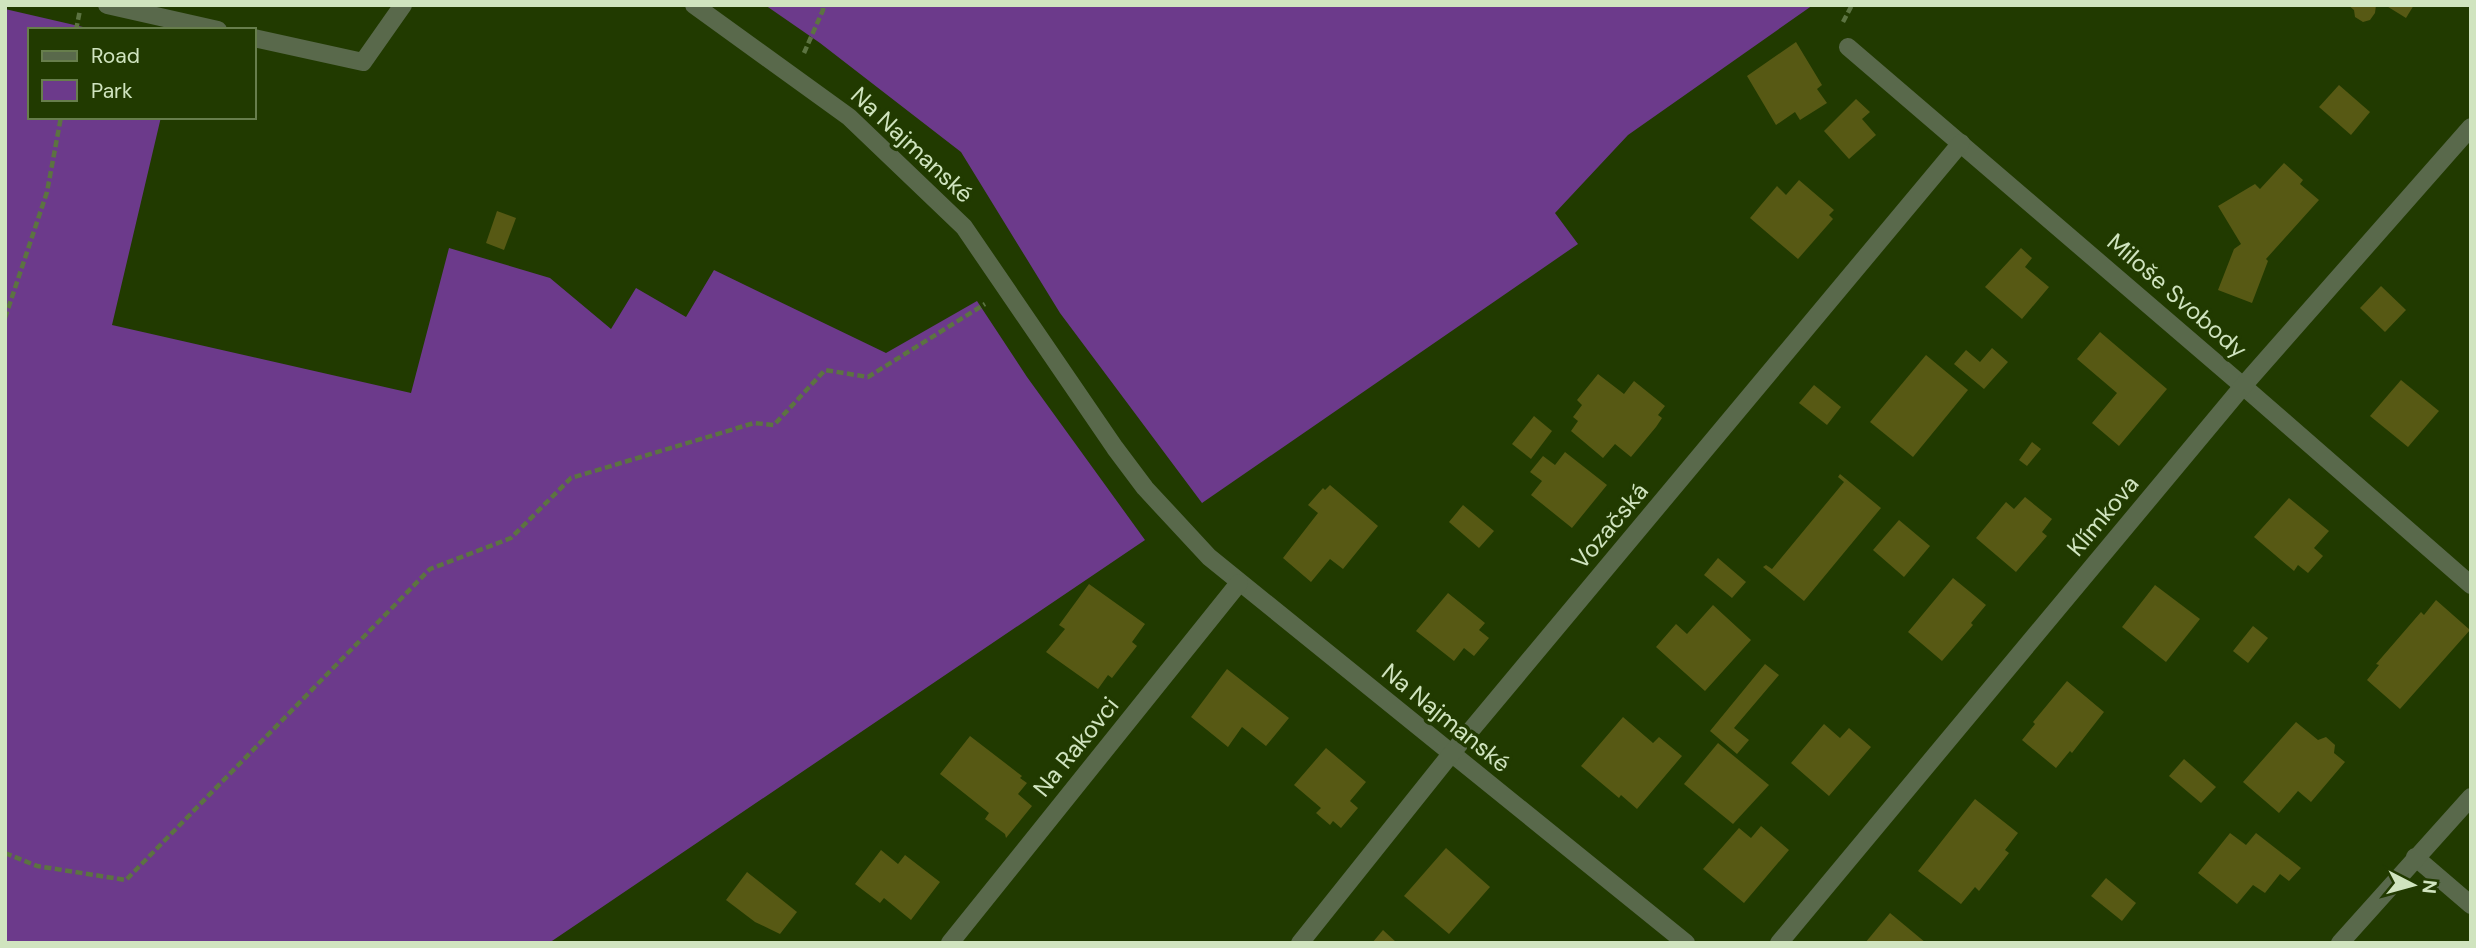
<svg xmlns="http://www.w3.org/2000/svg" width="2476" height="948" viewBox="0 0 2476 948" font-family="'DM Sans',sans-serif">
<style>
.green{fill:#6c3a8b}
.building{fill:#575914}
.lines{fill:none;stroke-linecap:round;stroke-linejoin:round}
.path{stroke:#5c7341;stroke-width:4.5;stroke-dasharray:7 3.5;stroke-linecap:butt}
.minor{stroke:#59694b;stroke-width:18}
.labels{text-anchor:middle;stroke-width:7;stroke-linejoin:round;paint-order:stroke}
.street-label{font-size:24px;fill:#d0e4bf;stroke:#213a00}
</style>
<rect width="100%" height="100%" fill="#213a00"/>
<g class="green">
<path d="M765 5H1813L1628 135 1555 213 1578 244 1202 503 1060 313 961 152 820 43Z"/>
<path d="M5 9 96 30H30V117H161L112 325 411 393 449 248 550 278 611 329 636 288 686 317 714 270 886 353 977 301 1027 377 1145 540 549 943H5Z"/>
</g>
<g class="building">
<path d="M2348 5H2376L2375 13 2370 20 2363 22 2355 17 2354 10Z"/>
<path d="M2385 5H2414L2406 18Z"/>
<path d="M1796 42 1822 85 1817 89 1827 103 1800 120 1795 112 1776 125 1747 76Z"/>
<path d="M2339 85 2370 112 2351 135 2319 107Z"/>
<path d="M1856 99 1870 112 1862 119 1876 135 1849 159 1824 131Z"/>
<path d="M2284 163 2303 180 2300 184 2319 200 2266 259 2268 261 2252 303 2218 290 2234 249 2241 244 2218 206 2255 184 2260 189Z"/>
<path d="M1799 180 1834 210 1829 215 1833 219 1798 259 1750 218 1777 186 1786 195Z"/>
<path d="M497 211 516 218 504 250 486 243Z"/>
<path d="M2021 248 2032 258 2025 267 2049 287 2022 319 1985 287Z"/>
<path d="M2381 286 2406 310 2385 332 2360 308Z"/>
<path d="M2100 332 2167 389 2119 446 2092 423 2117 393 2077 359Z"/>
<path d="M1992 348 2008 362 1984 389 1954 364 1966 350 1980 362Z"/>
<path d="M1926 355 1968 390 1913 457 1870 422Z"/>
<path d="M1598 374 1624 394 1634 381 1665 406 1658 415 1662 418 1656 427 1631 457 1615 444 1603 458 1571 431 1578 421 1573 417 1582 405 1577 400Z"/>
<path d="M2401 380 2439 411 2408 447 2370 416Z"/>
<path d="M1814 385 1841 407 1827 425 1799 403Z"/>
<path d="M1534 416 1552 431 1531 459 1512 444Z"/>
<path d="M2032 442 2041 449 2027 466 2019 460Z"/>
<path d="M1565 452 1607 485 1572 528 1531 495 1542 481 1530 472 1543 456 1555 465Z"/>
<path d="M1840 474 1881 508 1804 601 1763 567 1766 565 1772 569 1844 482 1838 477Z"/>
<path d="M1330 485 1378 526 1343 569 1330 559 1311 582 1283 558 1318 513 1308 505 1323 488 1325 490Z"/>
<path d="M2025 497 2052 519 2042 532 2047 536 2016 572 1976 538 2006 502 2014 509Z"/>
<path d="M2289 498 2329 531 2314 548 2323 556 2308 573 2298 565 2294 571 2254 537Z"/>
<path d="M1463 505 1494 531 1479 548 1449 522Z"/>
<path d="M1899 520 1930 546 1904 577 1873 550Z"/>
<path d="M1718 558 1746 582 1732 598 1704 575Z"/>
<path d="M1953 578 1986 605 1971 623 1973 625 1942 661 1908 632Z"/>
<path d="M1089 584 1145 624 1132 642 1137 646 1112 678 1108 675 1098 689 1046 652 1065 629 1059 625Z"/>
<path d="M2155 585 2200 619 2166 662 2122 627Z"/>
<path d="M1448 593 1485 623 1479 630 1489 638 1474 656 1464 648 1454 661 1416 631Z"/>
<path d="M2436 600 2470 630 2400 709 2367 680 2379 665 2376 664 2421 612 2424 615Z"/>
<path d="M1713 605 1751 640 1705 691 1656 647 1676 624 1687 634Z"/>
<path d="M2253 626 2268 638 2248 663 2233 651Z"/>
<path d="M1765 664 1779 675 1734 728 1749 740 1737 754 1710 731Z"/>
<path d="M1227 669 1289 718 1266 746 1242 727 1228 747 1191 717Z"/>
<path d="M2067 681 2104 712 2072 753 2070 751 2056 768 2022 740 2035 724 2033 722Z"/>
<path d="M1623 717 1653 743 1659 737 1682 756 1637 809 1621 795 1619 798 1581 766Z"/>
<path d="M2296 722 2318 740 2326 737 2335 745 2334 753 2345 762 2311 802 2298 791 2279 813 2243 782Z"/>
<path d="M1824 724 1840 738 1849 728 1871 747 1829 796 1791 763Z"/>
<path d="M970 736 1022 776 1020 778 1027 783 1018 794 1032 806 1006 838 1005 834 985 819 989 813 940 774Z"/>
<path d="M1718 743 1769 785 1733 824 1684 784Z"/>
<path d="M1326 748 1366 782 1350 801 1358 808 1341 828 1333 821 1330 825 1316 813 1321 808 1294 785Z"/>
<path d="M2184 759 2216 787 2201 803 2169 776Z"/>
<path d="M1975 799 2018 833 2005 850 2009 853 1979 891 1975 887 1961 904 1918 871Z"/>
<path d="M1761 826 1789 850 1744 903 1703 869 1739 828 1751 838Z"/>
<path d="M2230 833 2246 845 2256 833 2301 868 2289 881 2280 874 2265 893 2253 885 2237 904 2198 873Z"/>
<path d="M1446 848 1490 887 1449 934 1404 896Z"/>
<path d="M881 850 898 864 905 855 940 882 911 920 884 898 880 903 855 884Z"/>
<path d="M747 872 797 912 780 934 755 922 726 900Z"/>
<path d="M2106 878 2136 903 2122 921 2091 896Z"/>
<path d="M1890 913 1926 943H1865Z"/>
<path d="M1383 930 1397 943H1372Z"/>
</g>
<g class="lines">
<g class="path">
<path d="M1843 22 1852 5"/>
<path d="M76 30 80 10"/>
<path d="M804 53 823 10V5"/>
<path d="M5 318 47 192 61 117"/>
<path d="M5 853 37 866 126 880 430 569 511 538 571 478 754 423 774 425 825 370 868 377 985 304"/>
</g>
<g class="minor">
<path d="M107 5 218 30"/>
<path d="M694 5 849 117 964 227 1115 448 1145 488 1209 557 1686 943"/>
<path d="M254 38 363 62 403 5"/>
<path d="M1848 47 2243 386 2471 585"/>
<path d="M2415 857 2471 905"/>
<path d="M950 943 1239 583"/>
<path d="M1300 943 1451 754 1961 143"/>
<path d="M1779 943 2243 386 2471 127"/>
<path d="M2340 943 2471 797"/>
</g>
</g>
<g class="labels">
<g class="street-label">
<text transform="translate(912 145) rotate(43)" y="8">Na Najmanské</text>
<text transform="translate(2177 296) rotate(41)" y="8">Miloše Svobody</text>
<text transform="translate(2103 516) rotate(-50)" y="8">Klímkova</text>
<text transform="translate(1610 526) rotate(-50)" y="8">Vozačská</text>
<text transform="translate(1446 718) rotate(39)" y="8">Na Najmanské</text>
<text transform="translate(1076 747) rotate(-51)" y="8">Na Rakovci</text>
</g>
</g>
<rect width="2476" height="948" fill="none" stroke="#d0e4bf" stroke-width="14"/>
<rect x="28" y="28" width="228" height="91" fill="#213a00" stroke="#677e4c" stroke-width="2"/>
<rect x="42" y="51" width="35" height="10" fill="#59694b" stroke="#677e4c" stroke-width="2"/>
<text x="91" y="63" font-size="21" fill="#d0e4bf">Road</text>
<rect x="42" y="80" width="35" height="21" fill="#6c3a8b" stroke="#677e4c" stroke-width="2"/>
<text x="91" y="98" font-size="21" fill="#d0e4bf">Park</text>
<g transform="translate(2413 885) rotate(96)" stroke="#213a00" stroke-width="5" paint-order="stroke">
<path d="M0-5L12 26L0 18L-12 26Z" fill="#d0e4bf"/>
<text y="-10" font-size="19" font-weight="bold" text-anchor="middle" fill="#d0e4bf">N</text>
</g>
</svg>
